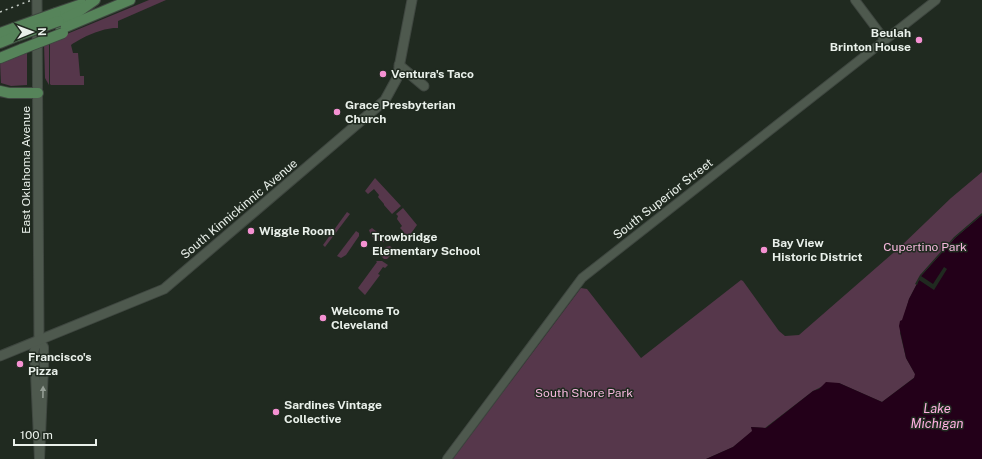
<svg xmlns="http://www.w3.org/2000/svg" width="982" height="459" viewBox="0 0 982 459" font-family="'Public Sans',sans-serif">
<style>
.green{fill:#56374b}
.water{fill:#230019}
.pier{fill:#202a20}
.lines{fill:none;stroke-linecap:round;stroke-linejoin:round}
.tertiary-casing{stroke:#3f4740;stroke-width:10}
.secondary-casing{stroke:#3f4740;stroke-width:11}
.primary-casing{stroke:#3f4740;stroke-width:12}
.tertiary{stroke:#4e594e;stroke-width:8}
.secondary{stroke:#4e594e;stroke-width:9}
.primary{stroke:#56845a;stroke-width:10}
.rail{stroke:#c3cbc4;stroke-width:1.5;stroke-dasharray:2 4;stroke-linecap:butt}
.primary-bridge-casing{stroke:#3f4740;stroke-width:12;stroke-linecap:butt}
.primary-bridge{stroke:#56845a;stroke-width:10}
.oneway{fill:#949d94}
.poi-dot{fill:#f591d2;stroke:#202a20;stroke-width:1.5}
.labels{text-anchor:middle;stroke-width:3;stroke-linejoin:round;paint-order:stroke}
.poi-label{font-size:12px;font-weight:bold;fill:#e9f0ea;stroke:#202a20;text-anchor:start}
.street-label{font-size:12px;fill:#e9f0ea;stroke:#202a20}
.park-label{font-size:12px;fill:#f6b8de;stroke:#202a20}
.water-label{font-size:13px;font-style:italic;fill:#feb0e1;stroke:#202a20}
</style>
<rect width="100%" height="100%" fill="#202a20"/>
<g class="green">
<path d="M149 0H166L118 21V28C104 27 82 37 71 45L73 53H78L80 76H84V85H51L50 84V41Z"/>
<path d="M49 41V85L45 78 44 43Z"/>
<path d="M27 49V85L11 86 1 83 0 61Z"/>
<path d="M982 172V215L955 238 921 276 909 299 900 333 906 358 915 374V377L882 402 839 383 823 386 813 391 765 428 751 427 753 431 733 447 706 459H453L581 288 587 289 641 358 741 280 743 281 779 331 785 336 799 335 900 247 951 198Z"/>
<path d="M375 178 401 206 392 214 384 205V204L378 197 379 195 374 189 368 194 365 191Z"/>
<path d="M403 208 417 225 407 239 404 236 403 231 400 228 402 226 397 219 398 216 396 214Z"/>
<path d="M347 212 350 214 325 247 323 245Z"/>
<path d="M372 228 381 235 384 241V242C376 242 371 237 369 230Z"/>
<path d="M356 231 359 233V236L346 255 341 258 337 256Z"/>
<path d="M390 246 393 249V253L387 259H384L380 255 386 247Z"/>
<path d="M376 261H382L388 265 385 268 383 267 378 274 380 275 365 295 358 288 377 262Z"/>
</g>
<path class="water" d="M982 215V459H706L733 447 752 431 751 427 766 428 813 391 819 389 826 382 839 383 882 402 914 378 915 374 906 358 899 326 900 321 902 320 909 299 921 276 955 238Z"/>
<path class="pier" d="M982 213V215L955 238 921 276 933 284 944 267 947 269 934 290 919 280 917 285 915 284 920 275 954 237Z"/>
<g class="lines">
<g class="tertiary-casing">
<g id="tertiary">
<path d="M855 0 885 40"/>
<path d="M39 459 34 351 39 340 44 347V366L40 459"/>
<path d="M447 459 582 278 936 0"/>
</g>
</g>
<g class="secondary-casing">
<g id="secondary">
<path d="M37 0 39 340"/>
<path d="M399 65 424 86"/>
<path d="M0 356 164 289 376 108 385 100 397 78 412 0"/>
</g>
</g>
<g class="primary-casing">
<g id="primary">
<path d="M56 13 82 4"/>
<path d="M59 21 78 12 95 0"/>
<path d="M61 29 130 0"/>
<path d="M0 33 14 28"/>
<path d="M0 43 17 36"/>
<path d="M0 58 22 49"/>
<path d="M0 91 9 93H38"/>
</g>
</g>
<use href="#tertiary" class="tertiary"/>
<use href="#secondary" class="secondary"/>
<use href="#primary" class="primary"/>
<path class="rail" d="M0 12 32 0"/>
<g class="primary-bridge-casing">
<g id="primary-bridge">
<path d="M14 28 56 13"/>
<path d="M17 36 59 21"/>
<path d="M22 49 63 33"/>
</g>
</g>
<use href="#primary-bridge" class="primary-bridge"/>
</g>
<defs><path id="oneway-solid" d="M-6-.8H1V-3.2L6.5 0L1 3.2V.8H-6Z"/></defs>
<use class="oneway" href="#oneway-solid" transform="translate(43 392) rotate(-89)"/>
<g class="poi-dot">
<circle cx="919" cy="40" r="4"/>
<circle cx="383" cy="74" r="4"/>
<circle cx="337" cy="112" r="4"/>
<circle cx="251" cy="231" r="4"/>
<circle cx="364" cy="244" r="4"/>
<circle cx="764" cy="250" r="4"/>
<circle cx="323" cy="318" r="4"/>
<circle cx="20" cy="364" r="4"/>
<circle cx="276" cy="412" r="4"/>
</g>
<g class="labels">
<g class="poi-label">
<text x="911" y="37" text-anchor="end">Beulah<tspan x="911" dy="14">Brinton House</tspan></text>
<text x="391" y="78">Ventura's Taco</text>
<text x="345" y="109">Grace Presbyterian<tspan x="345" dy="14">Church</tspan></text>
<text x="259" y="235">Wiggle Room</text>
<text x="372" y="241">Trowbridge<tspan x="372" dy="14">Elementary School</tspan></text>
<text x="772" y="247">Bay View<tspan x="772" dy="14">Historic District</tspan></text>
<text x="331" y="315">Welcome To<tspan x="331" dy="14">Cleveland</tspan></text>
<text x="28" y="361">Francisco's<tspan x="28" dy="14">Pizza</tspan></text>
<text x="284" y="409">Sardines Vintage<tspan x="284" dy="14">Collective</tspan></text>
</g>
<g class="street-label">
<text transform="translate(26 170) rotate(-90)" y="4">East Oklahoma Avenue</text>
<text transform="translate(663 199) rotate(-38)" y="4">South Superior Street</text>
<text transform="translate(239 209) rotate(-40)" y="4">South Kinnickinnic Avenue</text>
</g>
<g class="park-label">
<text x="925" y="251">Cupertino Park</text>
<text x="584" y="397">South Shore Park</text>
</g>
<g class="water-label">
<text x="937" y="413">Lake<tspan x="937" dy="15">Michigan</tspan></text>
</g>
</g>
<g transform="translate(32 32) rotate(89)" stroke="#202a20" stroke-width="3" paint-order="stroke">
<path d="M0-3L7 15L0 10L-7 15Z" fill="#e9f0ea"/>
<text y="-6" font-size="11" font-weight="bold" text-anchor="middle" fill="#e9f0ea">N</text>
</g>
<path d="M14 439v6h82v-6" fill="none" stroke="#e9f0ea" stroke-width="2"/>
<text x="20" y="439" font-size="12" fill="#e9f0ea" stroke="#202a20" stroke-width="3" paint-order="stroke">100 m</text>
</svg>
